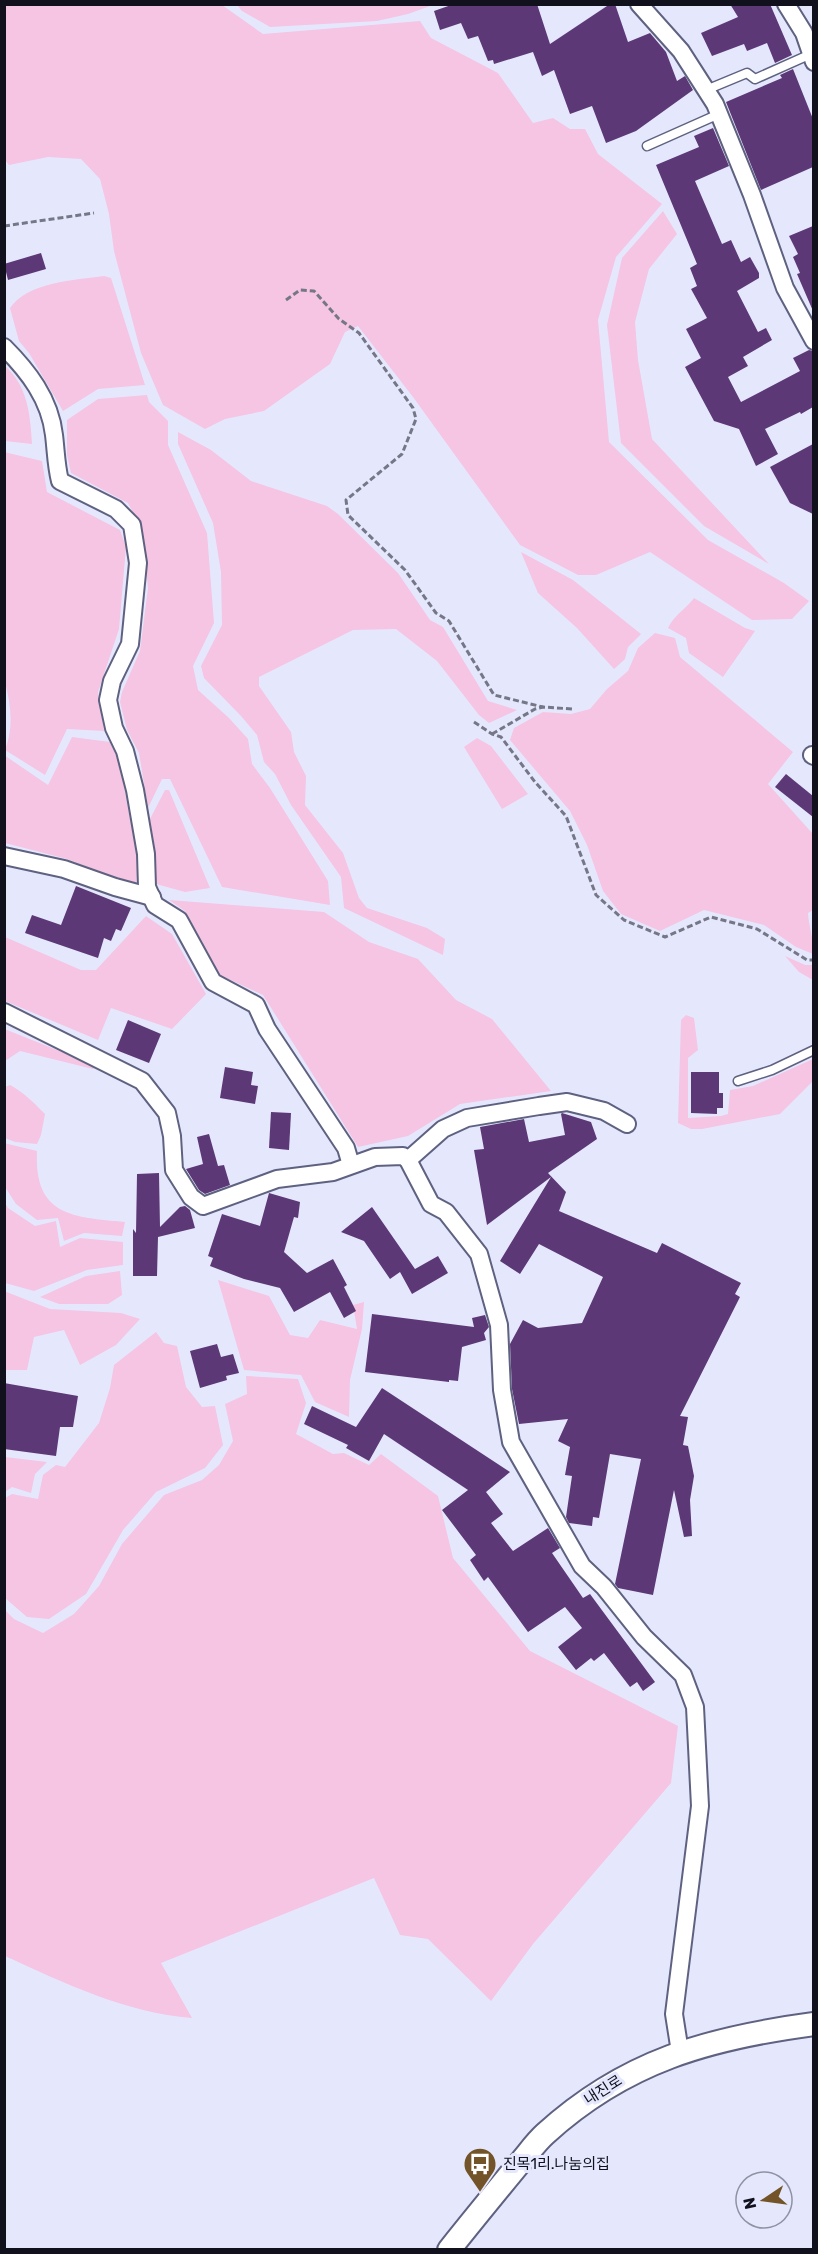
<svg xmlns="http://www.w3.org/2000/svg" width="818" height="2254" viewBox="0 0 818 2254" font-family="Rubik,'Noto Sans KR',sans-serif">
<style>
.green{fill:#f5c5e3}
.building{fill:#5d3876}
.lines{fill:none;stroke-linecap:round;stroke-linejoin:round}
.lane-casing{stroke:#5e6280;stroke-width:11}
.street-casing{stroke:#5e6280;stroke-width:20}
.secondary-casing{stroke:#5e6280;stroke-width:26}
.path{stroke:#757787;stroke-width:3;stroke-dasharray:6 3;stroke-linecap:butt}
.lane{stroke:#fff;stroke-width:8}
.street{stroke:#fff;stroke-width:16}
.secondary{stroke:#fff;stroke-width:22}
.labels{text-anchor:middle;stroke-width:6;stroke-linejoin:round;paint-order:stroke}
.street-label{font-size:15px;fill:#10111d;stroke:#e5e8fd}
.poi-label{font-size:15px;fill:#10111d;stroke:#e5e8fd;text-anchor:start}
</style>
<rect width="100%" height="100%" fill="#e5e8fd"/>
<g class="green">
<path d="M4 5H222L263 34 420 21 431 38 498 73 533 123 553 118 570 129H585L598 154 662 204 616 257 598 320 609 442 708 540 784 583 809 601 792 619 752 620 650 552 596 575H578L520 545 413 397 358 326 345 332 330 364 264 411 225 419 205 429 163 405 141 353 114 251 109 214 100 179 81 159 48 157 9 165 5 160Z"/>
<path d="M237 5H433L408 14 377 21 270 27 242 11Z"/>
<path d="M663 211 677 234 649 269 635 322 638 360 652 439 769 564 704 526 621 443 607 325 622 258Z"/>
<path d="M104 276 111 278 145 385 98 389 63 411 29 353 19 341 10 308C28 282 75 280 104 276Z"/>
<path d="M4 365C28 386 30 414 32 444L5 441Z"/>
<path d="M147 395 149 402 168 421V445L207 533 214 623 193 666 198 690 229 718 248 739 252 764 270 788 328 881 330 905 222 887 170 779H162L148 808 139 753 127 730 120 702 122 692 140 651 148 588 142 530 128 503 71 473 67 455V420L98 399Z"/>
<path d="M178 432 211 450 251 481 327 506 338 514 398 573 430 620 443 627 488 701 517 710 489 723 479 715 437 661 396 629 353 630 259 677V686L291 732 294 752 306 776 305 805 343 853 359 898 367 908 427 928 445 939 443 955 344 908 341 877 291 805 275 774 264 762 257 735 241 716 204 678 201 666 222 625 221 572 213 523 178 444Z"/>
<path d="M4 452 42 461 47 492 120 530 126 547 119 629 98 692 104 731 67 729 45 775 5 750C14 727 11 703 4 679Z"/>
<path d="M521 552 573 580 641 634 628 647 625 659 614 669 577 628 538 593Z"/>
<path d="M694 598 745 628 755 631 723 677 689 653 686 638 668 628C674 615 686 609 694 598Z"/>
<path d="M655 633 675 638 680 657 793 752 768 784 813 834V910L808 913C809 928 814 939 813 954L796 947 764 925 704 910 660 931 621 914 603 891 587 845 570 811 510 740 514 728 543 712 571 714 590 709 607 689 628 671 638 648Z"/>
<path d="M72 737 110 742 120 765 138 863 136 886 67 859 5 843 4 755 48 785Z"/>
<path d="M477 738 491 746 528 794 502 809 464 747Z"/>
<path d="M165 790H169L210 888 185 892 156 884 150 819Z"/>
<path d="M169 900 324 912 369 942 418 959 456 1000 492 1019 551 1091 460 1104 408 1136 358 1147 263 995 220 975 185 911Z"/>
<path d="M146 916 172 934 206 994 172 1029 111 1008 98 1040 5 1001V937L81 970H96Z"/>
<path d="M785 956 805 965H813V980L799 972Z"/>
<path d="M686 1015 694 1018 698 1050 688 1058V1118L721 1116 728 1114 730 1090 753 1086 813 1059V1081L780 1114 702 1129H691L678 1123 681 1020Z"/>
<path d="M5 1030H7L97 1066 93 1069 20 1051 5 1061Z"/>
<path d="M10 1085C23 1092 34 1103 45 1114L41 1135 37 1144 15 1142 5 1138V1087Z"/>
<path d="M4 1143 37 1151C34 1216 72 1217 125 1222L122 1236 84 1233 64 1241 58 1218 37 1220 16 1204 5 1187Z"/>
<path d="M5 1203 8 1208 35 1226 56 1221 60 1247 80 1238 123 1242V1265L87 1270 34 1291 5 1283Z"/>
<path d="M120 1271 122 1295 108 1304H59L40 1297 86 1276Z"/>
<path d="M218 1280 269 1296 290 1335 308 1338 320 1320 357 1329 353 1305 364 1302 362 1329 350 1380 349 1417 315 1402 301 1375 244 1370Z"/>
<path d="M4 1291 50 1309 121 1313 140 1319 116 1345 80 1365 64 1330 34 1337 27 1370H5Z"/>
<path d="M156 1332 164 1343 177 1346 186 1387 202 1407 215 1406 223 1445 205 1468 156 1492 123 1530 86 1594 49 1619 27 1617 5 1598V1498L12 1494 38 1499 43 1475 56 1465 65 1467 99 1423 110 1388 114 1365Z"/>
<path d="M246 1376 298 1379 306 1403 296 1434 333 1454 344 1453 369 1465 381 1454 438 1496 453 1558 530 1651 678 1726 671 1783 533 1944 491 2001 428 1939 400 1935 374 1878 161 1963 192 2018C126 2013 64 1983 5 1956V1610L14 1619 43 1633 74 1614 99 1586 122 1544 164 1495 202 1480 219 1465 233 1441 225 1404 247 1394Z"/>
<path d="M5 1457 47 1462 35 1474 31 1493 12 1487 5 1492Z"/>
</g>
<g class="building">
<path d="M454 4H537L550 44 610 4H615L628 42 650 33 666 52 677 81 685 76 693 90 636 131 606 143 592 106 570 114 554 70 542 76 533 52 494 64 493 60 488 61 478 36 468 39 461 23 440 30 434 11Z"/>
<path d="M730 4H770L792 55 775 63 767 43 747 51 744 44 712 56 701 33 738 17Z"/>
<path d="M793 69 813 119V167L761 190 726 102 782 78 780 75Z"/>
<path d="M713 128 729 166 695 181 722 244 731 240 741 262 750 257 759 273V278L737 291 758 332 766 328 772 340 743 357 748 366 728 377 741 402 800 371 793 358 809 350 813 351V407L801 414 800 412 765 429 778 454 756 466 739 429 714 421 685 367 701 358 686 329 707 318 691 289 697 286 690 268 697 264 656 165 699 147 694 136Z"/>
<path d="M813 226V311L797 274 800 273 793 257 798 254 789 236Z"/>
<path d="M41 253 46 269 8 280 4 264Z"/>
<path d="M813 444V514L790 503 770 467Z"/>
<path d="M786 774 813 796V817L775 787Z"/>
<path d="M76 886 131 908 121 931 116 929 111 941 104 938 98 958 25 933 32 915 61 925Z"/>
<path d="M128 1020 161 1034 149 1063 116 1050Z"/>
<path d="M225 1067 253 1072 251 1085 258 1086 255 1104 220 1098Z"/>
<path d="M691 1072H719V1093H723V1108H717V1114L691 1113Z"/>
<path d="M271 1112 291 1113 289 1150 269 1148Z"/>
<path d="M562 1113 591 1122 597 1139 548 1173 566 1192 559 1211 657 1253 662 1243 741 1283 735 1294 740 1297 680 1416 688 1417 683 1445 688 1446 694 1476 690 1500 692 1536 684 1537 674 1490 653 1595 618 1588 615 1584 641 1459 610 1454 599 1518 593 1517 592 1526 569 1523 566 1517 572 1476 565 1475 570 1447 558 1441 568 1419 519 1424 512 1389 510 1344 523 1320 538 1328 582 1323 603 1277 539 1244 520 1274 500 1261 551 1177 487 1225 474 1150 484 1149 480 1127 524 1119 529 1142 565 1135 561 1114Z"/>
<path d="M209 1134 218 1166 224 1165 230 1185 205 1194 199 1190 186 1169 203 1164 197 1137Z"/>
<path d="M159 1173 160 1227 180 1207 185 1206 190 1210 195 1228 158 1237 157 1276H133V1229L136 1233 137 1174Z"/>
<path d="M269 1193 300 1202 298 1218 294 1217 284 1252 307 1273 333 1259 347 1285 344 1287 356 1311 344 1318 330 1292 294 1312 280 1288 244 1279 210 1266 213 1258 208 1256 222 1214 260 1226Z"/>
<path d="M372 1207 415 1269 438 1256 448 1273 412 1294 400 1272 390 1279 364 1241 341 1232Z"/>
<path d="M372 1314 474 1327 472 1318 485 1315 489 1327 484 1333 486 1340 462 1347 458 1381 449 1380V1382L365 1372Z"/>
<path d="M217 1344 221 1357 233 1354 239 1373 226 1376 227 1380 200 1388 190 1351Z"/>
<path d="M4 1383 78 1396 73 1427H60L56 1456 4 1449Z"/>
<path d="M382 1388 510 1472 486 1492 503 1514 491 1523 513 1551 548 1528 560 1548 552 1553 583 1598 590 1594 655 1682 643 1691 637 1682 630 1687 604 1653 594 1661 591 1658 576 1670 558 1647 582 1628 565 1607 528 1632 488 1577 484 1581 470 1560 476 1555 442 1510 468 1490 384 1434 369 1461 346 1448 348 1445 304 1424 312 1406 356 1427Z"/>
</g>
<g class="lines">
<g class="lane-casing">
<g id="lane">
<path d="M706 90 747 73 755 79 811 54"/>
<path d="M647 146 719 114"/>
<path d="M738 1081 772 1070 814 1050"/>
</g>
</g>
<g class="street-casing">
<g id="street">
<path d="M639 4 681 51 715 104 752 195 785 288 814 341"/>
<path d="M786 4 804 33 814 62"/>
<path d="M4 347C28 371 50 399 54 435 56 451 56 465 60 481L116 509 132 525 138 563 130 644 112 681 108 700 114 728 125 751 135 790 146 854 147 887 155 905 179 920 213 982 256 1005 267 1029 346 1148 351 1165"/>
<path d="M812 755 814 756"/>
<path d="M4 856 64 869 115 887 152 897"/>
<path d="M4 1012 142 1081 167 1113 172 1136 174 1170 191 1197 203 1206 277 1179 333 1172 375 1157 403 1156 408 1160 431 1204 446 1212 479 1254 499 1325 502 1390 511 1442 582 1566 604 1587 644 1637 683 1675 695 1707 700 1806 674 2014 680 2052"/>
<path d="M408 1160 443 1129 467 1118 539 1106 567 1102 604 1111 627 1124"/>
</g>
</g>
<g class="secondary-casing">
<path id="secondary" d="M449 2250C472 2221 495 2193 518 2165 527 2155 535 2143 545 2134 625 2061 709 2038 814 2024"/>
</g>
<g class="path">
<path d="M4 226 94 213"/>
<path d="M286 300 300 290 314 291 339 319 359 333 413 408 416 419 402 454 346 500 348 515 405 570 436 613 449 621 494 695 543 707"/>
<path d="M474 722 492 734 501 737 535 782 566 816 596 895 624 920 665 937 711 917 757 929 807 960H814"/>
<path d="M492 734 535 709 543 707 572 709"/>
</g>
<use href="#lane" class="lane"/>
<use href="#street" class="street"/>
<use href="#secondary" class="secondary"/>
</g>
<defs>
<g id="bus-pin" transform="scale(1.725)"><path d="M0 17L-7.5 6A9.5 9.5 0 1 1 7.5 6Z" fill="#735429" stroke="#e5e8fd"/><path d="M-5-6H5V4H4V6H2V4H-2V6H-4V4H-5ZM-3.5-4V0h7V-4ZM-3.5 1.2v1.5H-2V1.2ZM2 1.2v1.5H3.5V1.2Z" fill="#fff"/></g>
</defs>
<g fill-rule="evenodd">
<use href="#bus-pin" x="480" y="2164"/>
</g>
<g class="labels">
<g class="street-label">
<text transform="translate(603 2090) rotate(-32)" y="5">내진로</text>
</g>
<g class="poi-label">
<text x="503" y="2169">진목1리.나눔의집</text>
</g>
</g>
<rect width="818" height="2254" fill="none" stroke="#10111d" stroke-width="12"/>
<g transform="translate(764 2200) rotate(257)"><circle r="28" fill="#e5e8fd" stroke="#9092a3" stroke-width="1.5"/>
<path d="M0-4.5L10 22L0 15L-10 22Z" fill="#735429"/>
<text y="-9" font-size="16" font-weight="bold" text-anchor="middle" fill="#10111d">N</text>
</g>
</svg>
